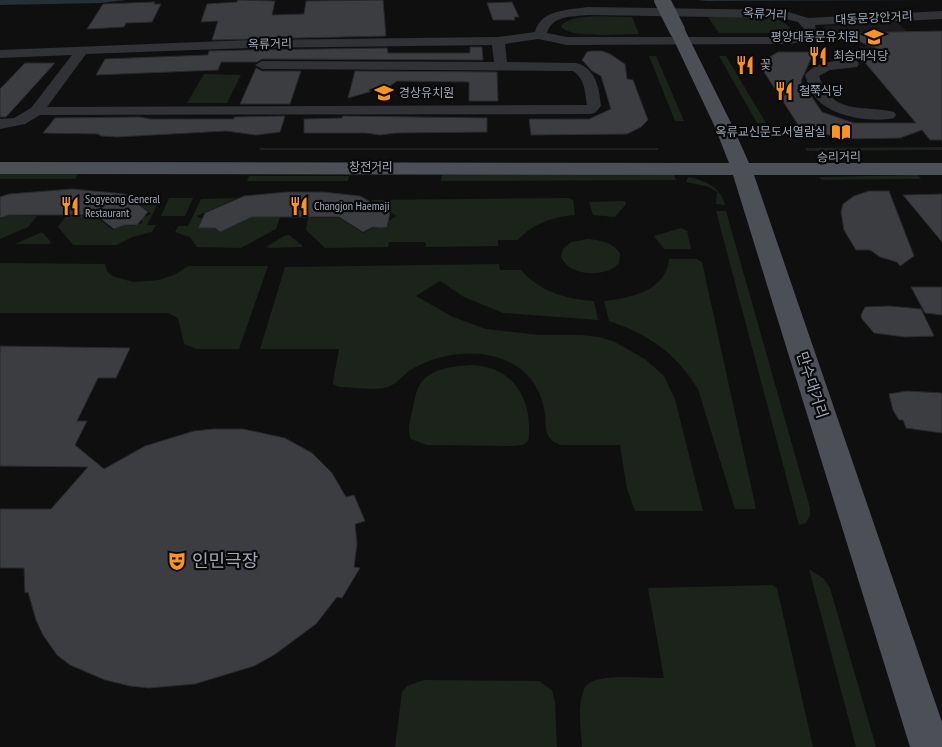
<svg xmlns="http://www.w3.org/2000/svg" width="942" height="747" viewBox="0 0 942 747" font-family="'PT Sans Narrow','Noto Sans KR',sans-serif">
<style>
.built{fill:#1b1b1d}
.green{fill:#1b231b}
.water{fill:#252f34}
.building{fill:#3b3d41;stroke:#29292d}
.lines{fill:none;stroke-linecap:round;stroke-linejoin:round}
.minor{fill:#303236;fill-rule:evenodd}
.major{fill:#4c4f55;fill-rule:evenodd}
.major-bridge{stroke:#4c4f55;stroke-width:16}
.labels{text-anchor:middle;stroke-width:4.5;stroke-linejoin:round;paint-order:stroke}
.far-street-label{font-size:12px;fill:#9fa7b2;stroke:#0a0a0b}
.far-poi-label{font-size:12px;fill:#9fa7b2;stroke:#0a0a0b;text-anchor:start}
.street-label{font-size:15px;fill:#9fa7b2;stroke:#0a0a0b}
.near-poi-label{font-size:18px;fill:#9fa7b2;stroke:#0a0a0b;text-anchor:start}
</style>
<rect width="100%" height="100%" fill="#0f0f10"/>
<path class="built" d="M896 22 922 44 869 58 859 46H883L879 41 838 42 823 26Z"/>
<g class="green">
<path d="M632 17 639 34C623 34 567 39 561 26 570 12 615 17 632 17Z"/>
<path d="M708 17C729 17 777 11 790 28L789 31 777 33H719Z"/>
<path d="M649 56H656L684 121H675Z"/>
<path d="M719 56H726L766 123H757Z"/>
<path d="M204 74 241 75 227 103H187Z"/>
<path d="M942 147V150L807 151 805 148Z"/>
<path d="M260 148H658V150H259Z"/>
<path d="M78 174 75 179H0V174Z"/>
<path d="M442 175H674L676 180 441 181Z"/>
<path d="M918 175 921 179 822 180 819 177Z"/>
<path d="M249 176H349L348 181H247Z"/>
<path d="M688 177C704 180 721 187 725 205L716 204 717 192 709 187 686 182Z"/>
<path d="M132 198H161L147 225H156L152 232 132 237 117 245H73L58 227 66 216H95L113 230 125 225 133 226 142 223V218L151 214Z"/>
<path d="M169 198H193L185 216H161Z"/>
<path d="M237 198 197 216 203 220 200 222V227L213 228 220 232 253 217H280L276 229 241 248 197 247 190 237 175 232 178 226H188L201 199Z"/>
<path d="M568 198 573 200 575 215C553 217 533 223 518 240H498V246L426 247 425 242H389L388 247 325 248 306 230 308 218H339L363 233 373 228H386L389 225 388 221 397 216 371 200Z"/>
<path d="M625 201 626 204 615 217 593 215 589 202Z"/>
<path d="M716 211H726L810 508V515L806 523 799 525Z"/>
<path d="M10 215 37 216 28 227 0 239V219Z"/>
<path d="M681 228 687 231 691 249H664L654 236Z"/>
<path d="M42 232 51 242 50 244H15Z"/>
<path d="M289 235 302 245V247L270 248 266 247 284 236Z"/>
<path d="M588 239C601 240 614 243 620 254L619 263C606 278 570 277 561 257L563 249 571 242Z"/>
<path d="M669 259H697L702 262 756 509H735L698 389C676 353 648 334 609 321L604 301C631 298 666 291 669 259Z"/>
<path d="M0 263 105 264 107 271 112 276 133 282 159 280 174 275 188 266H268L239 349H197L184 344 178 318 167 313H0Z"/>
<path d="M499 264 500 270H521C540 292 566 299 594 301L598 320 503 313 464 297 440 281 416 296 453 317 486 329 539 335H581L599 337 613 341 645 359 664 376 675 399 703 511H635L627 489 620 445H561C555 443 549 440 547 433 545 428 546 420 545 414 543 398 536 382 523 371 493 346 445 350 412 369 404 374 397 384 388 387 376 391 352 387 339 387L333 384V381L339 349H260L285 267Z"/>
<path d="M472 365C503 367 522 383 528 414 529 422 530 434 528 441L523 445 513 446 427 445 411 439C407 431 410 420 412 412 414 404 415 393 419 386 429 368 454 366 472 365Z"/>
<path d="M809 569 824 579 830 588 876 747H856Z"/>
<path d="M772 585 777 588 813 747H582C581 730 577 706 584 689 591 671 646 679 664 678L648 588Z"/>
<path d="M424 680 539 681 552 690 555 702 557 747H395L402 692 407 686Z"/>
</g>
<g class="water">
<path d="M0 0H126L101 3 0 5Z"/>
<path d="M697 0H933L707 1Z"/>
</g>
<g class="building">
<path d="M238 0 275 1 272 15 304 14 306 1 383 0 386 36 212 40 218 21 201 22 207 4 237 2Z"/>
<path d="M155 2 154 4H161L152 22 126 23 124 27 87 29 103 4Z"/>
<path d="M512 2 519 17H514L515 20H493L487 3Z"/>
<path d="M942 31V140H930L922 130 900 138 843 139 797 126V123L764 72 768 58 778 52H814L801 81 822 112 854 123H916L856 52H885L838 33Z"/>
<path d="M470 47H482L483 60 262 59 257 62H221L218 70 96 75 105 59 208 55 209 51 249 50 387 48 388 53H470Z"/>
<path d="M591 51H602L610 54 625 64 627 79 633 80 648 120 641 127 627 134 531 135 529 119H589L611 109 601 76 592 71 582 60 587 52Z"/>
<path d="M25 63H55L6 117H0V89Z"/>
<path d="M256 68 262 71H301L290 104H240Z"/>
<path d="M355 71 497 72 498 101H469V82L397 81 390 86 348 98Z"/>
<path d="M285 116 280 132 256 135 226 131 117 137 101 136 98 134 43 133 55 118 140 117 150 119H234V117Z"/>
<path d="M343 116 487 118V132L396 133 380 135 366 133H304V119L342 118Z"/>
<path d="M72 189 125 194 148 212 137 225H125L114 229 96 215H9L0 218V197L9 194Z"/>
<path d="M869 191H889L914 256 900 266 897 262 880 257 870 250H856L844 230 841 212 843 204 854 196Z"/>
<path d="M287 192H323L360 196 390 213 387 227 381 228 373 227 363 232 339 217H252L220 232 215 228H198L205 213 244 196Z"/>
<path d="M942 194V242L903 195Z"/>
<path d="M911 287H942V315L925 313Z"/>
<path d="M889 306 921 309 934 336 905 337 874 333 862 319 861 315 865 307Z"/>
<path d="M0 346 130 348 116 378H98L77 421H87L75 445 104 469 145 446 194 431 214 429H243L285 438 312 453 332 473 346 497 354 495 365 521 355 524 357 544 354 567 360 568 342 598 337 597 316 624 274 655 254 666 195 684 149 688 130 686 105 680 70 665 57 655 43 635 36 620 28 592 25 593 24 568H0V509H51L88 467 0 466Z"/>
<path d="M907 391 942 393V433L906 428 903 420H899L893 410 889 394Z"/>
</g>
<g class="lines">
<g class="minor">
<path d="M588 7 782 10 808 18 942 11V19L815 25 816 30C809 40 800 43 788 44L567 45 538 39 505 44 507 62 576 63C596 68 599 88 601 106L595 113 590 114 40 115 25 124 0 129V119L14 118 31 108 72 55 0 58V50L249 40 498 37 535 32C541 9 569 10 588 7ZM588 15 782 18 798 22 804 29 793 36 783 37H567L547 33C552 15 572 17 588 15ZM492 45 494 62 262 61 255 65 262 69 573 71C585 79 585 92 587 105L47 107 86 54 249 48Z"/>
<path d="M852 60 857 61 859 64 857 67 830 70 819 76C834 117 861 104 894 112L896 115 894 118C873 123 832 117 817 99 811 92 808 84 805 75 816 61 836 61 852 60Z"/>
</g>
<path class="major" d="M677 25 682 27 685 30 732 125 749 163H942V175H754L942 722V747H910L733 175 0 174V162L729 163 714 125 669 30 672 27Z"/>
<path class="major-bridge" d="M662 0 677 30"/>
</g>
<defs>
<g id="school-bare" transform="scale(1.5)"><path d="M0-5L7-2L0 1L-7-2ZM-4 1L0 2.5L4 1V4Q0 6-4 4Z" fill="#fa941e" stroke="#0a0a0b" stroke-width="2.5" paint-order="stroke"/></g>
<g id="restaurant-bare" transform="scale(1.5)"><path d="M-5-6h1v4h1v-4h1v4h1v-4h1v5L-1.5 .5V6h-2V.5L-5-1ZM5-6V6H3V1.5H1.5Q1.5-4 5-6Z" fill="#fa941e" stroke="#0a0a0b" stroke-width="2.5" paint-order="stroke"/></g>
<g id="library-bare" transform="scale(1.5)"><path d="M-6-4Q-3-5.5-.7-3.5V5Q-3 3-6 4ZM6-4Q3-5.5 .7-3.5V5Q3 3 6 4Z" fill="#fa941e" stroke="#0a0a0b" stroke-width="2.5" paint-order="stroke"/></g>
<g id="theatre-bare" transform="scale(1.5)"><path d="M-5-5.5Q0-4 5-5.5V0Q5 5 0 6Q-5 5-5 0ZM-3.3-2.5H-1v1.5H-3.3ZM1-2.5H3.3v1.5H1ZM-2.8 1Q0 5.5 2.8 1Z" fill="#fa941e" stroke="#0a0a0b" stroke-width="2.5" paint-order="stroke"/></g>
</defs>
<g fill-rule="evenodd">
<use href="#school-bare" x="874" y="37"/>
<use href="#restaurant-bare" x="818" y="56"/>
<use href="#restaurant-bare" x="745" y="65"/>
<use href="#restaurant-bare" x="784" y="91"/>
<use href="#school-bare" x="384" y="93"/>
<use href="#library-bare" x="841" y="132"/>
<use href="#restaurant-bare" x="70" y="206"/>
<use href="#restaurant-bare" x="299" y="206"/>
<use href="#theatre-bare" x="177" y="561"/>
</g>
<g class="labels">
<g class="far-street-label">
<text transform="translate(765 14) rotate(4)" y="4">옥류거리</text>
<text transform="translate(874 18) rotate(-3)" y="4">대동문강안거리</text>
<text transform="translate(270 44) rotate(-1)" y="4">옥류거리</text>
<text transform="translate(839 157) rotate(-1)" y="4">승리거리</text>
<text x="371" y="171">창전거리</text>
</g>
<g class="far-poi-label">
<text x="859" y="41" text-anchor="end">평양대동문유치원</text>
<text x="833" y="60">최승대식당</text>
<text x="760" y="69">꽃</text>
<text x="799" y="95">철쭉식당</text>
<text x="399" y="97">경상유치원</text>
<text x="826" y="136" text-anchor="end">옥류교신문도서열람실</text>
<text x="85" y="203">Sogyeong General<tspan x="85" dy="14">Restaurant</tspan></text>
<text x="314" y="210">Changjon Haemaji</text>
</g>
<g class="street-label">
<text transform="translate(812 385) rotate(72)" y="5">만수대거리</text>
</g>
<g class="near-poi-label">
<text x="192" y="567">인민극장</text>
</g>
</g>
</svg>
